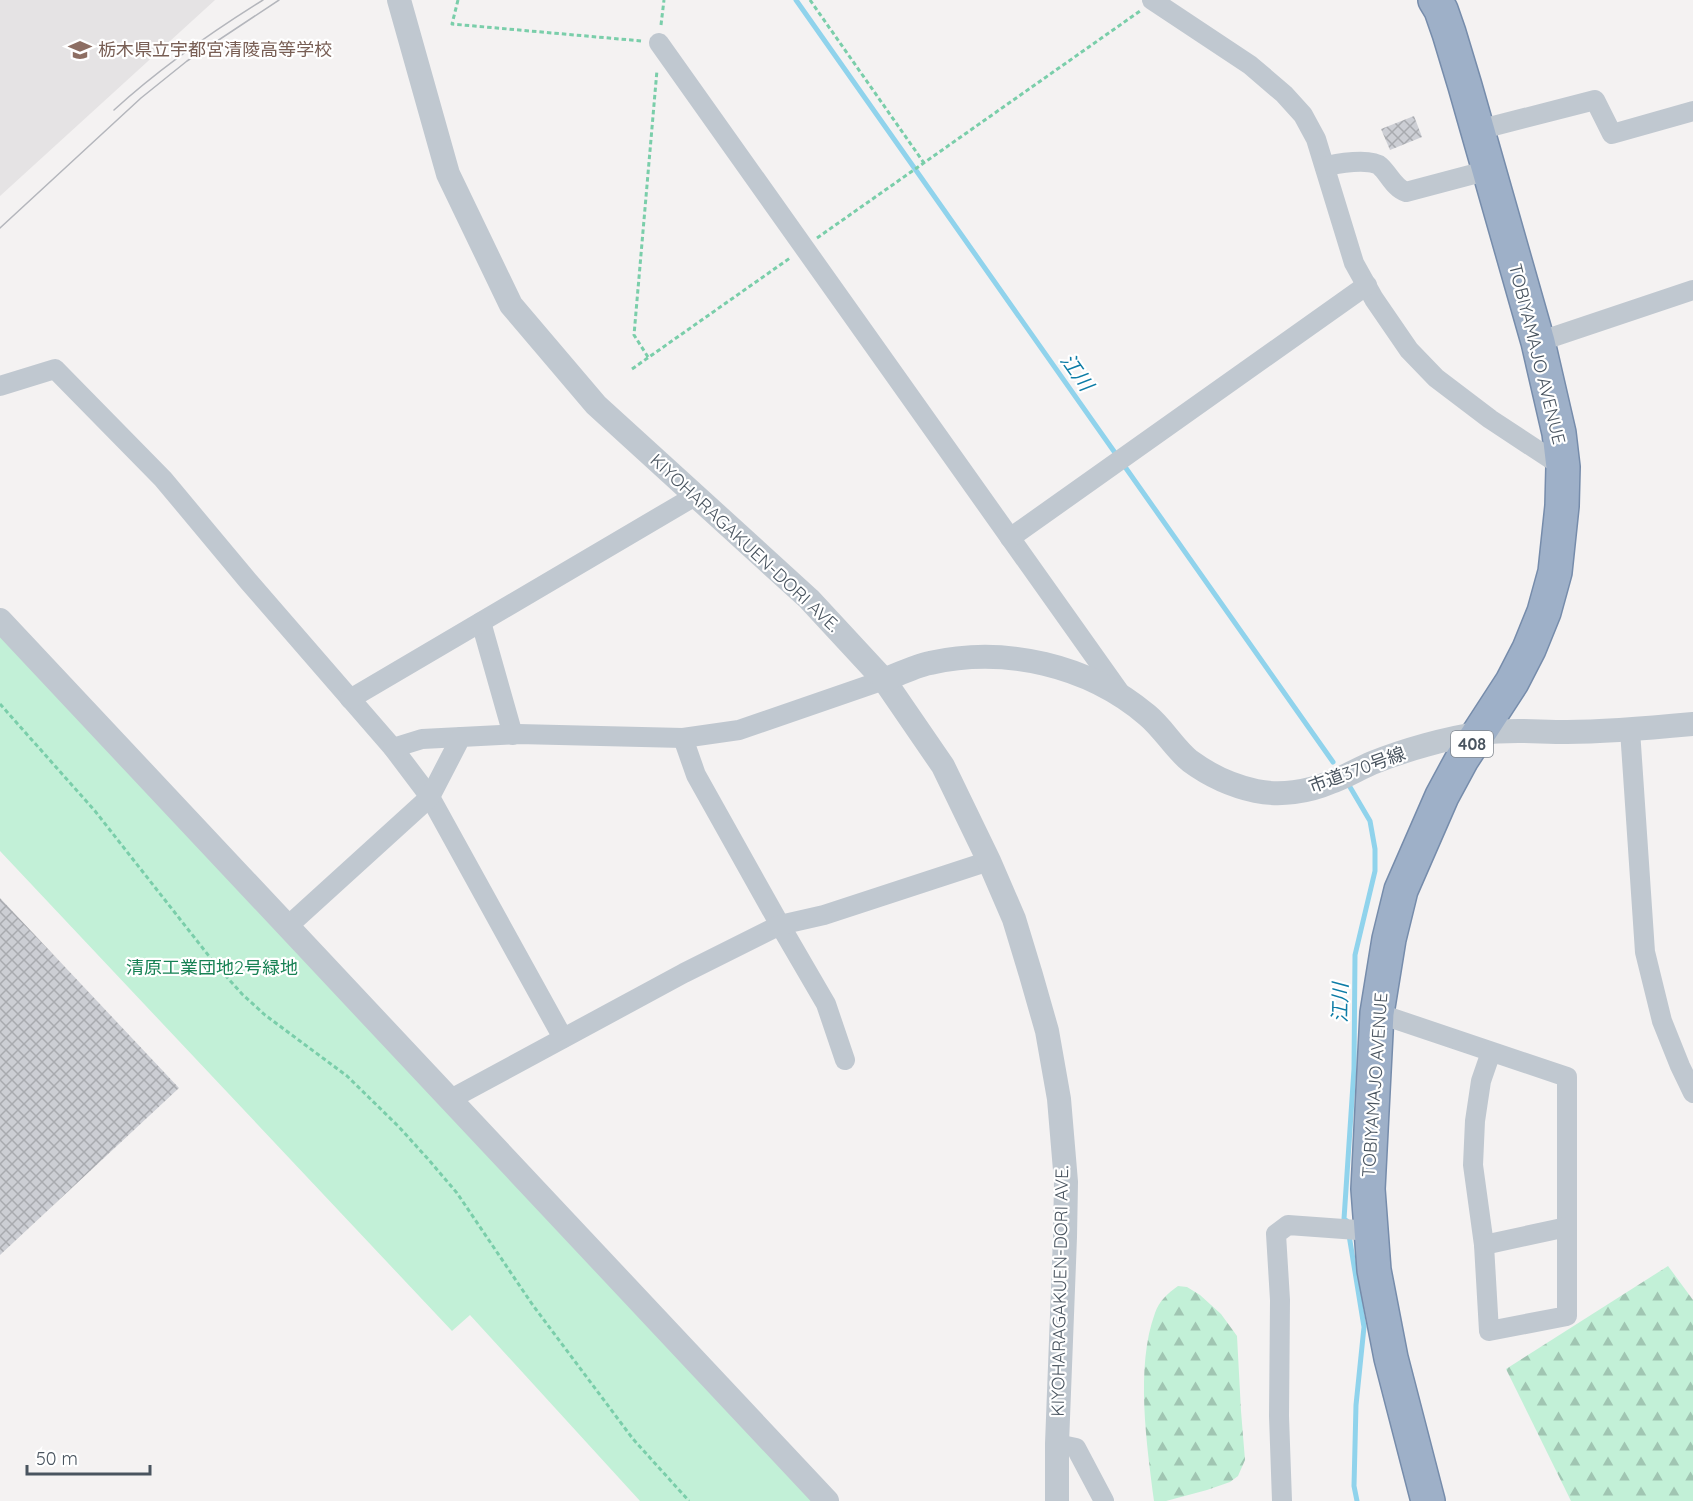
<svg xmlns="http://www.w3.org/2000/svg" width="1693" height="1501" viewBox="0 0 1693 1501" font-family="Quicksand,'Noto Sans JP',sans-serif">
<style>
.education{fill:#e5e3e4}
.forest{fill:url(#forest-firs)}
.park{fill:#c2f0d7}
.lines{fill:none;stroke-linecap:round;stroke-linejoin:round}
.stream{stroke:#90d3ec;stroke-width:5}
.building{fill:url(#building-cross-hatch)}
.trunk-casing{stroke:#768cab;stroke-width:36}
.path{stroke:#7aceaa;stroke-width:3;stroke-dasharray:4.5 3;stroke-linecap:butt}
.minor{stroke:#c0c8d0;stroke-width:20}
.tertiary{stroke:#c0c8d0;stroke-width:24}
.trunk{stroke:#9eb0c8;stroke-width:33}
.tram{stroke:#b4b6bc;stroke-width:1.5}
.labels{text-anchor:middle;stroke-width:4.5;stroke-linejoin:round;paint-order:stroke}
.shield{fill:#fff;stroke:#80878f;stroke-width:1.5}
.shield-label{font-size:16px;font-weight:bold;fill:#49545f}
.education-label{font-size:18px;fill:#785e54;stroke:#fff;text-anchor:start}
.street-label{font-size:18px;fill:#49545f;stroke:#fff}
.park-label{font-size:18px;fill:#188255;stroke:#fff}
.water-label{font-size:20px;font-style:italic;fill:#0d7ca6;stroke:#fff}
</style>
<defs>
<pattern id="forest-firs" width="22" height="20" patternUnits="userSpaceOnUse" patternTransform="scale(1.5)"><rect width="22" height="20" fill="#c2f0d7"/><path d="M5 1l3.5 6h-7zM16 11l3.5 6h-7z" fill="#a0c5b2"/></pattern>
<pattern id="building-cross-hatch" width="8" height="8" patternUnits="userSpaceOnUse" patternTransform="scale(1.5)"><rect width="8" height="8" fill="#ccced4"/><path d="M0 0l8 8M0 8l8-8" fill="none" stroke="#a8aaaf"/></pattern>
</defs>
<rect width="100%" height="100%" fill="#f4f2f2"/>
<path class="education" d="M0 0H215L0 196Z"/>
<g class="forest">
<path d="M1668 1266 1693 1300V1501H1571L1506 1369Z"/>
<path d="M1178 1286 1187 1287 1200 1295 1221 1314 1237 1336 1241 1411 1245 1460 1238 1476 1230 1482 1207 1490 1166 1501H1154C1147 1446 1135 1367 1155 1313 1159 1301 1168 1293 1178 1286Z"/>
</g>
<path class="park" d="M0 635 815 1501H640L470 1315 452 1331 0 851Z"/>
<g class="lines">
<g class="stream">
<path d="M796 0 1118 457"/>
<path d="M1123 464 1333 762"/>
<path d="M1347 1225V1221L1344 1219 1354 1069 1355 955 1375 871V849L1370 821 1350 787"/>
<path d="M1349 1235 1364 1327 1356 1405 1354 1486 1357 1501"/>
</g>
</g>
<g class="building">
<path d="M1414 116 1422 137 1390 150 1381 129Z"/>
<path d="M0 898 179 1088 0 1255Z"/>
</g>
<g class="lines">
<g class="trunk-casing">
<path id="trunk" d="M1428 1501 1391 1358 1374 1270 1368 1189 1377 1013 1389 939 1401 890 1442 796 1462 759 1512 682 1529 649 1544 612 1555 572 1562 506 1563 467 1559 433 1538 342 1465 86 1449 33 1441 10 1435 0"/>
</g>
<g class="path">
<path d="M458 0 452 24 642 41"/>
<path d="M810 0 924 163"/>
<path d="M661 25 664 0"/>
<path d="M817 238 1140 11"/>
<path d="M648 357 634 335 657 70"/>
<path d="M632 369 790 258"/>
<path d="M0 704 95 811 216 965 242 994 265 1015 347 1076 399 1127 428 1159 457 1193 532 1304 633 1439 689 1501"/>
</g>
<g class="minor">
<path d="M1152 0 1250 65 1284 94 1303 115 1316 139 1354 263 1374 299 1409 350 1436 378 1490 419 1563 467"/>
<path d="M659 43 1121 694"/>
<path d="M1478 130 1595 100 1612 134 1693 111"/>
<path d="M1325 167C1336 163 1371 158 1380 166 1389 174 1394 188 1406 192L1489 170"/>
<path d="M1538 342 1693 290"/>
<path d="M0 386 55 369 163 479 249 582 393 748 430 797 563 1038"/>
<path d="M1010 538 1367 285"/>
<path d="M481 622 513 735"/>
<path d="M350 699 695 496"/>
<path d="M1630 730 1645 952 1662 1021 1680 1066 1693 1093"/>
<path d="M683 738 696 775 780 925 826 1004 845 1060"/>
<path d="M393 748 422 739 461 737"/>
<path d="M288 926 430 797 461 737 518 734 683 738 739 730 884 680"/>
<path d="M1377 1013 1567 1077V1316L1489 1331 1484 1245 1473 1165 1475 1121 1481 1081 1491 1052"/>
<path d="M449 1100 684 973 780 925 824 915 989 861"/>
<path d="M1484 1245 1567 1227"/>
<path d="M1057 1444 1076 1448 1104 1501"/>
<path d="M1282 1501 1279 1416 1280 1300 1276 1234 1288 1225 1371 1231"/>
</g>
<g class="tertiary">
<path d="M399 0 448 174 511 305 596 405 809 599 884 680 943 766 989 861 1014 919 1031 975 1047 1031 1059 1099 1066 1182 1065 1237 1057 1444V1501"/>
<path d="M0 620 827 1501"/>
<path d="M884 680C899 674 915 666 930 663 1005 646 1088 665 1147 715 1163 728 1174 748 1190 761 1209 775 1233 786 1256 791 1280 796 1308 792 1331 782 1345 777 1358 769 1372 763 1404 750 1447 738 1481 733 1511 729 1537 732 1567 732 1609 732 1651 728 1693 724"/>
</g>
<use href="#trunk" class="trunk"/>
<g class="tram">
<path d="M114 110C160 68 210 33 263 0"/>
<path d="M0 228 141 98 187 61 279 0"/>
</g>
</g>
<defs>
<g id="school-bare" transform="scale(1.8)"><path d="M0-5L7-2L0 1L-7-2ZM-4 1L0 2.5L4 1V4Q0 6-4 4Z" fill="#8d6e63" stroke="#fff" stroke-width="2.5" paint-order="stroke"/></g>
</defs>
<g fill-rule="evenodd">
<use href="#school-bare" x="80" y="50"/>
</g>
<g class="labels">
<rect class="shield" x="1451" y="731" width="42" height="26" rx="4.5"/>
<g class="shield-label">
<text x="1472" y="750">408</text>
</g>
<g class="education-label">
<text x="98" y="56">栃木県立宇都宮清陵高等学校</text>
</g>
<g class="street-label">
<text transform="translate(1537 354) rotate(76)" y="6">TOBIYAMAJO AVENUE</text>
<text transform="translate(745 543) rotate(43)" y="6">KIYOHARAGAKUEN-DORI AVE.</text>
<text transform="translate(1357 770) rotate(-20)" y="6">市道370号線</text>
<text transform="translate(1375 1085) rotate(-86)" y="6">TOBIYAMAJO AVENUE</text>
<text transform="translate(1060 1291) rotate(-89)" y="6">KIYOHARAGAKUEN-DORI AVE.</text>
</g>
<g class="park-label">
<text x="212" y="974">清原工業団地2号緑地</text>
</g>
<g class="water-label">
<text transform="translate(1077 372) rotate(55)" y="7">江川</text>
<text transform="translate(1340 1003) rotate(-89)" y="7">江川</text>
</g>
</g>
<path d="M27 1465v9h123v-9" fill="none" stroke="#49545f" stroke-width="3"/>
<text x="36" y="1465" font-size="18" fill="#49545f" stroke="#ffffff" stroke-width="4.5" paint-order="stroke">50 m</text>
</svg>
